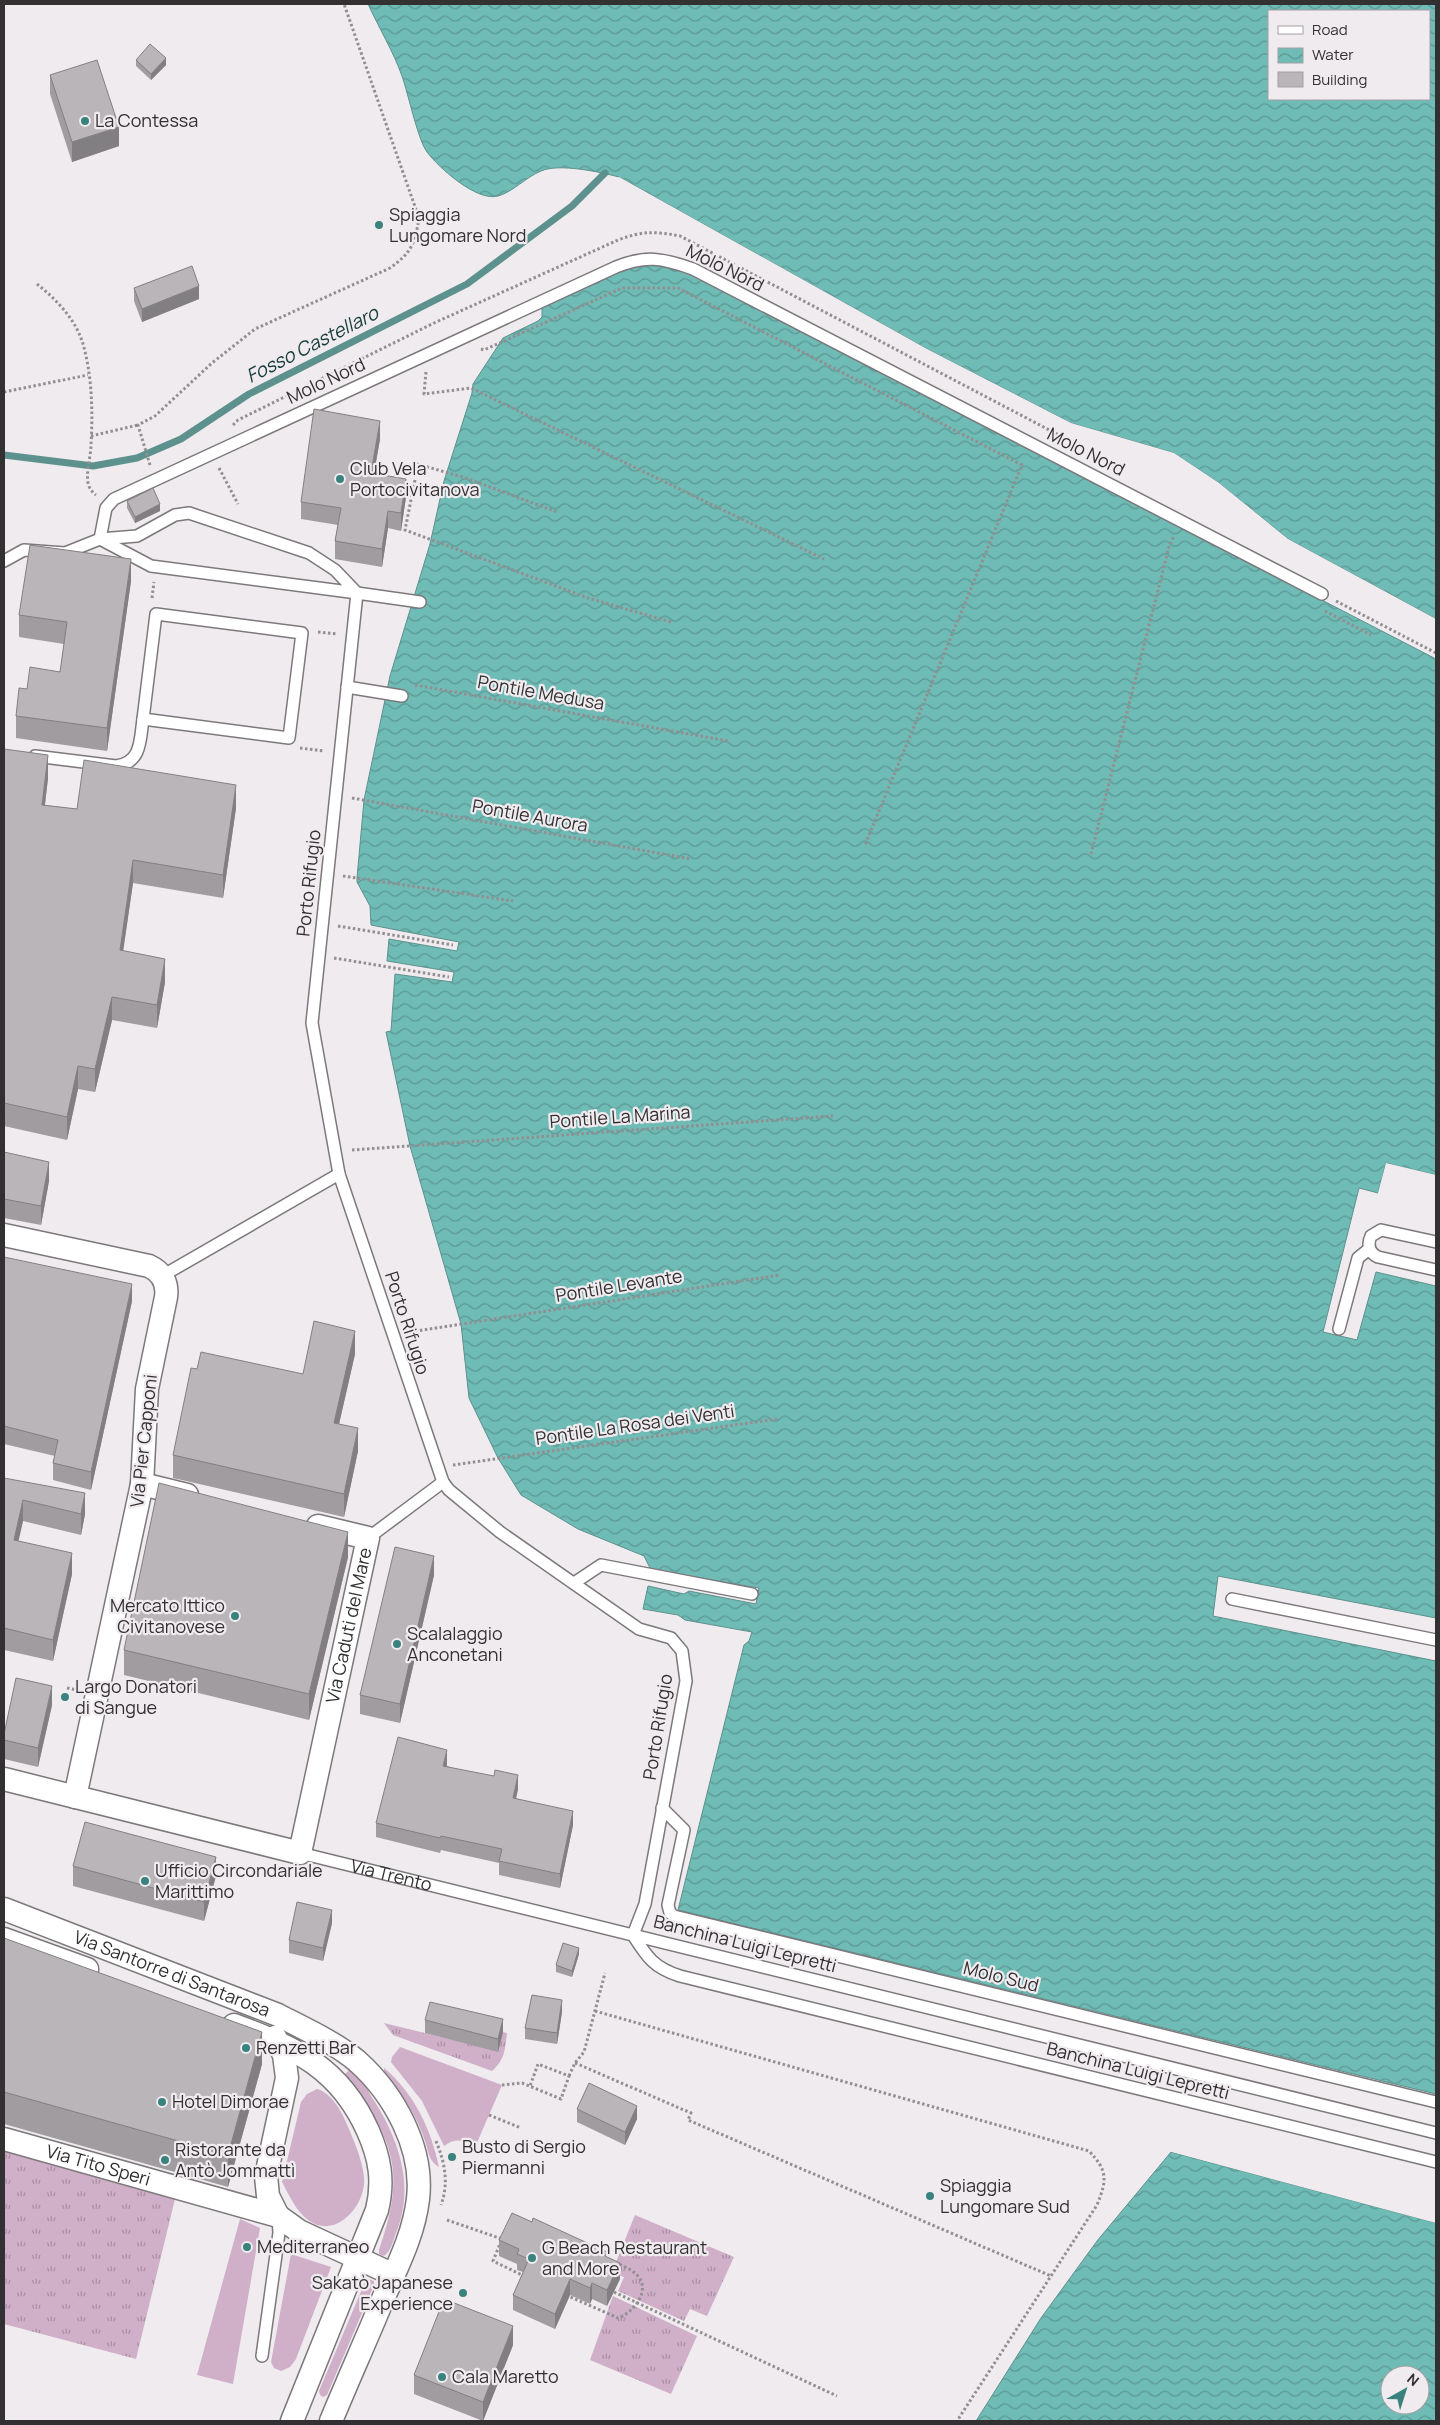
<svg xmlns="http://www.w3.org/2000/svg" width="1440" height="2425" viewBox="0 0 1440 2425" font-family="Manrope,sans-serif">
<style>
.grass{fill:url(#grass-tufts)}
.garden{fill:#d0afc8}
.water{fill:url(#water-waves);stroke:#5d918d;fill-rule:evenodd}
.pier{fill:#f0ebef}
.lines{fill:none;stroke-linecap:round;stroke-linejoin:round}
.stream{stroke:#5d918d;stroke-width:7}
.service-casing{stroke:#7c787b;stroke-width:14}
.minor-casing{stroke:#7c787b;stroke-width:25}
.path{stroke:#928e91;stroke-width:3;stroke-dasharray:2.5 2.5;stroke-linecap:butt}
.service{stroke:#fff;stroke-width:11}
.minor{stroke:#fff;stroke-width:22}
.wall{fill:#a09c9f}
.shaded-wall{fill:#827f82}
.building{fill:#bab5b9;stroke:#827f82}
.poi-dot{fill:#3a827d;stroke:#f0ebef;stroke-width:2}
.labels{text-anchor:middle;stroke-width:4.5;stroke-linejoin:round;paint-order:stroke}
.poi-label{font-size:18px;fill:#323031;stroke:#f0ebef;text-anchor:start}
.street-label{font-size:18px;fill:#323031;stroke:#f0ebef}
.water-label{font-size:19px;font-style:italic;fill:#173c3a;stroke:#f0ebef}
</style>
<defs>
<pattern id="grass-tufts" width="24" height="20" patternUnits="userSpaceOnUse" patternTransform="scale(1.25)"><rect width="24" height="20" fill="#d0afc8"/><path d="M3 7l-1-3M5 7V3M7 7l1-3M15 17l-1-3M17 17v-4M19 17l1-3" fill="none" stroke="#a98fa3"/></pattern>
<pattern id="water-waves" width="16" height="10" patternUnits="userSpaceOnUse" patternTransform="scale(1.25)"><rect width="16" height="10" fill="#6fbbb5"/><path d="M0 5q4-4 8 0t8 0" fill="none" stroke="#5c9894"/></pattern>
</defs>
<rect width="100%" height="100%" fill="#f0ebef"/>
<g class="grass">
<path d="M384 2023 498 2051 503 2032 507 2033C505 2049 505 2060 492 2071L393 2035Z"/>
<path d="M4 2151 175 2199 136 2359 4 2324Z"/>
<path d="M635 2215 734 2257 707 2316 690 2309 684 2321 618 2291 624 2277 612 2272Z"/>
<path d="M613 2296 697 2336 671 2394 590 2360Z"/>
</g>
<g class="garden">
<path d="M400 2047 502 2085 476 2145C464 2141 456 2137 444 2146L422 2101 391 2062 392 2057Z"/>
<path d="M384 2068C414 2093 431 2129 439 2167 429 2161 429 2154 426 2144 418 2117 402 2094 384 2073Z"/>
<path d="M349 2070C360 2074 366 2087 371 2096 398 2136 416 2186 396 2233 393 2241 391 2251 384 2256L379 2254V2250C405 2177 397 2140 347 2081L345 2074Z"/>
<path d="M317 2089C330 2092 341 2110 346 2122 353 2139 362 2158 364 2177 367 2204 336 2241 308 2220 296 2211 289 2195 282 2182L301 2102 307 2094Z"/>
<path d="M240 2219 260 2228 233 2384 197 2375Z"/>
<path d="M291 2254 331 2267 296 2359 290 2367 281 2371 274 2368 271 2362Z"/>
<path d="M368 2279 374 2281V2285L327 2395 323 2397 320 2395 319 2391 365 2282Z"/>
</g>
<g class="water">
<path d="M368 4H1436V619L1288 539 1219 483 1174 453 1071 423 927 349 619 177C600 172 559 163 541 171 526 177 513 192 498 196 477 202 439 168 427 152 418 140 408 93 402 76 393 51 379 28 368 4ZM1269 11H1429V99H1269Z"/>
<path d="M639 265H657L687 272 1436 659V1175L1386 1163 1378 1193 1359 1188 1323 1332 1357 1340 1376 1272 1436 1286V1618L1218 1576 1213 1616 1436 1661V2094L678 1910 744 1645 749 1641 752 1632 685 1620 678 1615 643 1609 648 1586 684 1594 689 1591 756 1604 759 1588 651 1570 644 1556 578 1529 521 1495 498 1458 469 1398 461 1324 410 1146 386 1032 391 1031 395 974 452 982 454 972 387 961 389 939 457 951 459 942 371 925 370 906 357 882V878L364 800 390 676 430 544 444 481 472 393 473 384 503 338 538 321 542 317V307L619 271Z"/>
<path d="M1171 2152 1436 2223V2421H976L1041 2318 1097 2241ZM1390 2375H1420V2405H1390Z"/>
</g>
<g class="pier">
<path d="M619 177 927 349 1071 423 1174 453 1219 483 1288 539 1436 619V621L1286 541 1218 485 1173 455 1070 425 926 351 617 179Z"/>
<path d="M1386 1163 1436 1175V1177L1388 1166 1380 1193H1378Z"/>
<path d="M1171 2150 1436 2220V2223L1168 2151Z"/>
</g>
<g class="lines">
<path class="stream" d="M4 455 93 466 137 458 181 439 249 394 467 284 572 206 605 173"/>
<g class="service-casing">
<g id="service">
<path d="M189 513 309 553 335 570 357 593 151 566 100 539 137 536 175 515Z"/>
<path d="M4 561 24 550 65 553 100 539 106 508 114 499 616 267C646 255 662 258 693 269L1322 594"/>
<path d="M420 602 357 593 312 1023 339 1174 443 1482 449 1490 500 1532 639 1629 671 1638 682 1651 686 1681 645 1904 633 1935"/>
<path d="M156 614 302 633 289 738 143 719Z"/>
<path d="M347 687 402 696"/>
<path d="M35 756 116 766C142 763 140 739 143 719"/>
<path d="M1436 1242 1381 1230 1371 1236C1367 1245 1369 1253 1378 1257L1436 1270"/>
<path d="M162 1276 339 1174"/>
<path d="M1339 1329 1358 1258 1369 1249"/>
<path d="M368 1538 443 1482"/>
<path d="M574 1583 601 1565 752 1594"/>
<path d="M1232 1599 1436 1640"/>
<path d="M662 1808 684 1830 668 1905 670 1913 674 1916 1436 2102"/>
<path id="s1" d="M300 1853 1436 2133"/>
<path d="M633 1935C647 1957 654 1968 680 1976L1436 2162"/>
<path d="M262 2356 279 2233 278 2216"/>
</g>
</g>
<g class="minor-casing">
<g id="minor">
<path d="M4 1235 149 1266C162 1272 168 1283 166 1297L147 1389 142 1484 75 1797"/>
<path d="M142 1484 187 1495"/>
<path id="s2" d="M4 1779 300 1853 368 1538 318 1526"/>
<path id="s3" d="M4 1909 278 2015C305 2029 334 2042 357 2061 394 2094 424 2148 418 2199 414 2234 397 2267 383 2299 366 2340 348 2380 331 2421"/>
<path d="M4 1939 87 1969"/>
<path d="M234 2025C296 2048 340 2068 368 2131 380 2158 384 2181 377 2210L292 2421"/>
<path d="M275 2037 284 2055 287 2078 266 2176 268 2196 278 2216"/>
<path id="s4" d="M4 2139 278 2216 299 2231 394 2275"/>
</g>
</g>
<g class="path">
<path d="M37 284C57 300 76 320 83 344 92 375 93 412 91 444 91 457 86 470 88 483 89 488 92 492 96 495"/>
<path d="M481 349 484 350 622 288H678L1022 465 865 845"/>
<path d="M426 372 424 394 471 388 824 559"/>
<path d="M4 392 88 375"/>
<path d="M233 425 238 420 434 323 618 240C642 231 654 231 680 236L1074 443 1077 449"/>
<path d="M91 436 138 425"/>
<path d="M417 464 466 478 557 512"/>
<path d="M150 465 138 425 155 416 212 363 255 329 390 268C411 253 415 244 419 218L344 4"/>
<path d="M219 468 238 504"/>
<path d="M415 480 405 530 591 599 671 622"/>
<path d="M152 598 154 582"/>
<path d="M1336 601 1436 653"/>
<path d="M1325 611 1371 635"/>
<path d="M318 632 337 634"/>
<path d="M415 685 728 741"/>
<path d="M300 748 324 751"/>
<path d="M352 798 691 859"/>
<path d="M1091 854 1169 547 1174 536"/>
<path d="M343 876 513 901"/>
<path d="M338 926 453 945"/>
<path d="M334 958 449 977"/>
<path d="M352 1150 833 1116"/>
<path d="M410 1332 780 1275"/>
<path d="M453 1465 777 1419"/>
<path d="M67 1688 77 1690"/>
<path d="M595 2011 1089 2151C1108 2171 1107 2180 1097 2205L957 2421"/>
<path d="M575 2063 691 2113 688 2120 1051 2276"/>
<path d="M569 2076 575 2063 584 2052 605 1973"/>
<path d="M502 2085 522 2083 561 2099 569 2076 538 2064 530 2086"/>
<path d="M489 2115 521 2128"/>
<path d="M436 2141C445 2163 449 2183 441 2205"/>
<path d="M447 2220 502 2239 493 2261 524 2276"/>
<path d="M614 2292 837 2396"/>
<path d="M566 2295 618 2318C633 2313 652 2290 637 2275 631 2269 623 2266 616 2263"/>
</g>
<use href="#service" class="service"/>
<use href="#minor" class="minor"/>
</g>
<g class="wall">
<path d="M136 60 166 65 151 80 136 66Z"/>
<path d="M50 75 119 146 72 162 50 94Z"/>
<path d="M134 288 199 299 142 322 134 301Z"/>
<path d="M380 439 374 474 406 497 401 531 388 528 382 567 335 559V541L338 525 301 519V502Z"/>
<path d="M127 501 160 511 135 523 127 508Z"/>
<path d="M131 581 107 751 16 738V716L27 689 60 672 64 644 19 637V615Z"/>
<path d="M4 749 48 778 45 805 77 809 236 808 223 898 133 883 123 950 165 982 157 1028 112 1020 95 1092 78 1089 67 1140 4 1126Z"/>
<path d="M4 1152 49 1181 41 1225 4 1218Z"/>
<path d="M4 1257 132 1301 91 1490 53 1480V1463L55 1456 4 1444Z"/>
<path d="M355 1354 339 1424 358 1451 344 1517 173 1478V1455L197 1369 303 1374Z"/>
<path d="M4 1478 85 1514 81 1535 23 1521 18 1541 72 1574 53 1661 4 1650Z"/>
<path d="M348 1557 309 1720 124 1675V1650Z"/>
<path d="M434 1575 400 1723 360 1714V1695Z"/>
<path d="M52 1705 38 1767 4 1759V1734Z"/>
<path d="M447 1764V1766L518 1789 516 1798 573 1825 560 1888 499 1875V1863L441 1850 440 1853 376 1837V1823Z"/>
<path d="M73 1866 216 1876 204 1921 73 1886Z"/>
<path d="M332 1923 323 1961 289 1953V1940Z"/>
<path d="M4 1938 262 2064 228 2187 4 2124Z"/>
<path d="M579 1954 572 1977 556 1972V1965Z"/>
<path d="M562 2012 557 2044 525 2039V2028Z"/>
<path d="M425 2020 503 2032 498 2052 425 2033Z"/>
<path d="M577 2109 637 2119 625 2145 577 2122Z"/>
<path d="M499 2240 607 2257 620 2279 607 2306 592 2299 590 2304 570 2295 555 2329 513 2310V2295L523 2272 517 2270V2264L499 2256Z"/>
<path d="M513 2345 483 2421 414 2394V2375Z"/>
</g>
<g class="shaded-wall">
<path d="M166 58V65L151 80V74Z"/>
<path d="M119 127V146L72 162V142Z"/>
<path d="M199 286V299L142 322V309Z"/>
<path d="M380 421V439L371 490V473Z"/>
<path d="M406 479V497L401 531V513Z"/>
<path d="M160 504V511L135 523V517Z"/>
<path d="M388 511V528L382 567V549Z"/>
<path d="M131 559V581L107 751V728Z"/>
<path d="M48 755V778L42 828V805Z"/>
<path d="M236 785V808L223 898V875Z"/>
<path d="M133 860V883L120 973V950Z"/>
<path d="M165 959V982L157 1028V1005Z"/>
<path d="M112 997V1020L95 1092V1069Z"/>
<path d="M78 1066V1089L67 1140V1117Z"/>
<path d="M49 1162V1181L41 1225V1206Z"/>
<path d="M132 1284V1301L91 1490V1472Z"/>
<path d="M355 1331V1354L334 1446V1423Z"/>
<path d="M358 1428V1451L344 1517V1494Z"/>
<path d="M85 1493V1514L81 1535V1514Z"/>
<path d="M23 1500V1521L14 1561V1540Z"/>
<path d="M348 1532V1557L309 1720V1694Z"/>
<path d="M72 1553V1574L53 1661V1640Z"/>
<path d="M434 1556V1575L400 1723V1704Z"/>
<path d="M52 1686V1705L38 1767V1748Z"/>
<path d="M447 1750V1764L443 1780V1766Z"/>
<path d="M518 1775V1789L513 1812V1798Z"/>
<path d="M573 1811V1825L560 1888V1874Z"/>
<path d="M216 1857V1876L204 1921V1902Z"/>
<path d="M332 1910V1923L323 1961V1948Z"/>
<path d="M579 1948V1954L572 1977V1971Z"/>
<path d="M562 2000V2012L557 2044V2033Z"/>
<path d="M503 2019V2032L498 2052V2039Z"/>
<path d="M262 2032V2064L228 2187V2155Z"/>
<path d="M637 2106V2119L625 2145V2132Z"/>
<path d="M620 2263V2279L607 2306V2290Z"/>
<path d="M570 2279V2295L555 2329V2314Z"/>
<path d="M592 2283V2299L590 2304V2288Z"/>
<path d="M513 2326V2345L483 2421V2402Z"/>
</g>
<g class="building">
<path d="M150 44 166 58 151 74 136 60Z"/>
<path d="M97 60 119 127 72 142 50 75Z"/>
<path d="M192 266 199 286 142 309 134 288Z"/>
<path d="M314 409 380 421 371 473 406 479 401 513 388 511 382 549 335 541 341 508 301 502Z"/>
<path d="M153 488 160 504 135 517 127 501Z"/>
<path d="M30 545 131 559 107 728 16 716 19 688 27 689 30 667 60 672 67 622 19 615Z"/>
<path d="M4 749 48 755 42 805 77 809 84 760 236 785 223 875 133 860 120 950 165 959 157 1005 112 997 95 1069 78 1066 67 1117 4 1103Z"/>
<path d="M4 1152 49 1162 41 1206 4 1199Z"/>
<path d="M4 1257 132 1284 91 1472 53 1463 58 1440 4 1426Z"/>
<path d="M314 1321 355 1331 334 1423 358 1428 344 1494 173 1455 191 1368 197 1369 201 1352 303 1374Z"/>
<path d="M4 1478 85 1493 81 1514 23 1500 14 1540 72 1553 53 1640 4 1628Z"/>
<path d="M159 1483 348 1532 309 1694 124 1650Z"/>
<path d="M395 1547 434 1556 400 1704 360 1695Z"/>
<path d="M16 1678 52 1686 38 1748 4 1740V1734Z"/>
<path d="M398 1737 447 1750 443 1766 494 1776 495 1770 518 1775 513 1798 573 1811 560 1874 499 1861 502 1849 441 1836 440 1838 376 1823Z"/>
<path d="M85 1822 216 1857 204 1902 73 1866Z"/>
<path d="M297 1902 332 1910 323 1948 289 1940Z"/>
<path d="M4 1938 262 2032 228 2155 4 2092Z"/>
<path d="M563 1943 579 1948 572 1971 556 1965Z"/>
<path d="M532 1995 562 2000 557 2033 525 2028Z"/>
<path d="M430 2002 503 2019 498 2039 425 2020Z"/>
<path d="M589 2083 637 2106 625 2132 577 2109Z"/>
<path d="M512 2213 532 2222 533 2218 607 2252 605 2256 620 2263 607 2290 592 2283 590 2288 570 2279 555 2314 513 2295 529 2259 517 2254 519 2249 499 2240Z"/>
<path d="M444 2299 513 2326 483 2402 414 2375Z"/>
</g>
<g class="poi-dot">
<circle cx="85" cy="121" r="5"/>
<circle cx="379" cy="225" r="5"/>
<circle cx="340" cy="479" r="5"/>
<circle cx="235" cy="1616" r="5"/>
<circle cx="397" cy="1644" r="5"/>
<circle cx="65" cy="1697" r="5"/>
<circle cx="145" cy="1881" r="5"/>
<circle cx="246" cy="2048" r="5"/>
<circle cx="162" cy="2102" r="5"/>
<circle cx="452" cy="2157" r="5"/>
<circle cx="165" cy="2160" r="5"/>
<circle cx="930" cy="2196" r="5"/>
<circle cx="247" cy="2247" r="5"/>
<circle cx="532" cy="2258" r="5"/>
<circle cx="463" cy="2293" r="5"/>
<circle cx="442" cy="2377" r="5"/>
</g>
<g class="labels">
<g class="poi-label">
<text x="95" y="127">La Contessa</text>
<text x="389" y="221">Spiaggia<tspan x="389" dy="21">Lungomare Nord</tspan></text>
<text x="350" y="475">Club Vela<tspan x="350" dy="21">Portocivitanova</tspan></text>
<text x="225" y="1612" text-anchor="end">Mercato Ittico<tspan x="225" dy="21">Civitanovese</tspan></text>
<text x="407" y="1640">Scalalaggio<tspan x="407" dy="21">Anconetani</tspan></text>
<text x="75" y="1693">Largo Donatori<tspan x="75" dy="21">di Sangue</tspan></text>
<text x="155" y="1877">Ufficio Circondariale<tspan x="155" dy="21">Marittimo</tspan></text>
<text x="256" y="2054">Renzetti Bar</text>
<text x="172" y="2108">Hotel Dimorae</text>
<text x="462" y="2153">Busto di Sergio<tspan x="462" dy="21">Piermanni</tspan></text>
<text x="175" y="2156">Ristorante da<tspan x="175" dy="21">Antò Jommattì</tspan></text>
<text x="940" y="2192">Spiaggia<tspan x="940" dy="21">Lungomare Sud</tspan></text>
<text x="257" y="2253">Mediterraneo</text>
<text x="542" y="2254">G Beach Restaurant<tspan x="542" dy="21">and More</tspan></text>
<text x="453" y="2289" text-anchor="end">Sakatò Japanese<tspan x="453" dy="21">Experience</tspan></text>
<text x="452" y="2383">Cala Maretto</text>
</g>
<g class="street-label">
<text transform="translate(725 268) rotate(26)" y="6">Molo Nord</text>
<text transform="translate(326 381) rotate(-25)" y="6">Molo Nord</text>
<text transform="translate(1086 452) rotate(27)" y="6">Molo Nord</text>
<text transform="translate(541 693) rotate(10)" y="6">Pontile Medusa</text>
<text transform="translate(530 816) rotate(10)" y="6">Pontile Aurora</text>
<text transform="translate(309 883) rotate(-84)" y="6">Porto Rifugio</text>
<text transform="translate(620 1117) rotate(-4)" y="6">Pontile La Marina</text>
<text transform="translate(619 1286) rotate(-9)" y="6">Pontile Levante</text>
<text transform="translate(407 1323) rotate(72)" y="6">Porto Rifugio</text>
<text transform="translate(635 1425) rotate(-8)" y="6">Pontile La Rosa dei Venti</text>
<text transform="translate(144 1441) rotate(-84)" y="6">Via Pier Capponi</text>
<text dy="6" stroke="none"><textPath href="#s2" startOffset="538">Via Caduti del Mare</textPath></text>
<text transform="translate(658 1727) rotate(-81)" y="6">Porto Rifugio</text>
<text dy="6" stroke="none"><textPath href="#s1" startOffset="94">Via Trento</textPath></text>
<text transform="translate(745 1944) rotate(14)" y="6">Banchina Luigi Lepretti</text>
<text dy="6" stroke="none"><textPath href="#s3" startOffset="180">Via Santorre di Santarosa</textPath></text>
<text transform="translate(1001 1977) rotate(14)" y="6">Molo Sud</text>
<text transform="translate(1138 2071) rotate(14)" y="6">Banchina Luigi Lepretti</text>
<text dy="6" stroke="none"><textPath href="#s4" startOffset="98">Via Tito Speri</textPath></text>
</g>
<g class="water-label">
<text transform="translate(312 344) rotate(-27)" y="7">Fosso Castellaro</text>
</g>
</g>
<rect width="1440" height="2425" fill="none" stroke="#323031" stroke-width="10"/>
<rect x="1268" y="10" width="162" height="90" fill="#f0ebef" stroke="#a4a0a3"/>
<rect x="1278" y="26" width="25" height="8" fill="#ffffff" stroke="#a4a0a3"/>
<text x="1312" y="35" font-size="15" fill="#323031">Road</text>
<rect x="1278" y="48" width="25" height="15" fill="url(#water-waves)" stroke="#a4a0a3"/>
<text x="1312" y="60" font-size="15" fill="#323031">Water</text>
<rect x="1278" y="72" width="25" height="15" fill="#bab5b9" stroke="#a4a0a3"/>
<text x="1312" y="85" font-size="15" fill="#323031">Building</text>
<g transform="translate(1405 2390) rotate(39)"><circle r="24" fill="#f0ebef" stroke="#a4a0a3"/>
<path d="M0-4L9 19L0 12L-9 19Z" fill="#3a827d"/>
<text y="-8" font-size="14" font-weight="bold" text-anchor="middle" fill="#323031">N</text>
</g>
</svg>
